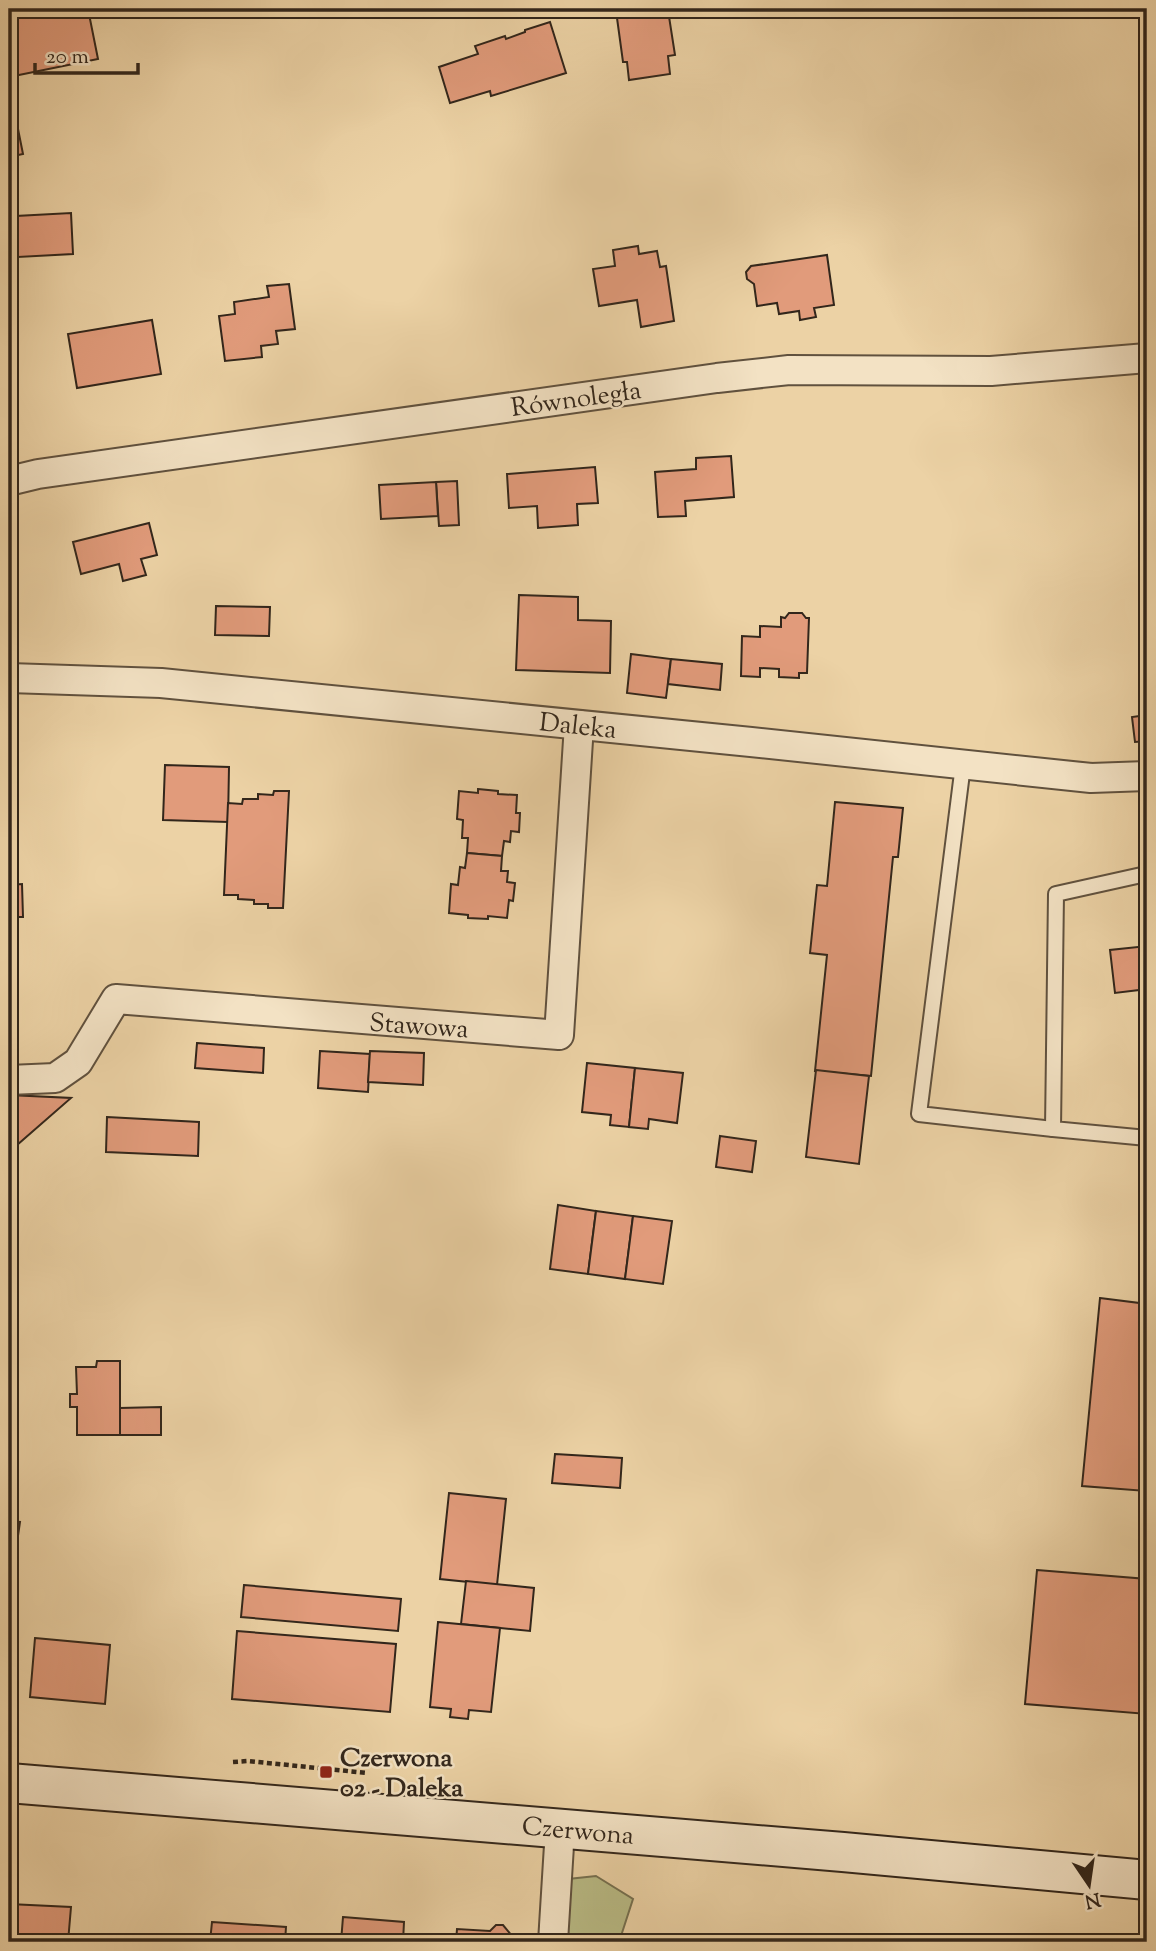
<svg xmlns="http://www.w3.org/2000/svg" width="1156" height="1951" viewBox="0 0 1156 1951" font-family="'Sorts Mill Goudy',serif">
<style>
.green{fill:#b9bb85;stroke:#767050;stroke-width:2}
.building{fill:#e19b7b;stroke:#32261b;stroke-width:2}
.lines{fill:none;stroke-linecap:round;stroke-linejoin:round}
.lane-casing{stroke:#60513e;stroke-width:18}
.street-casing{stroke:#60513e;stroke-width:32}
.secondary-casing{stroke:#32261b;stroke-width:42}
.path{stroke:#32261b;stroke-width:4.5;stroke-dasharray:5 3.5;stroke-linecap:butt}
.lane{stroke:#f3e2c4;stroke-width:14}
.street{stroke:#f3e2c4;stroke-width:28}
.secondary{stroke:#f3e2c4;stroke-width:38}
.poi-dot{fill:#8f2418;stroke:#f3e2c4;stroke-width:2.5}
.labels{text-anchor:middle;stroke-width:5;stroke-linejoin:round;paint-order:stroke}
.street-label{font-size:26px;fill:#32261b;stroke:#f3e2c4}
.poi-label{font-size:26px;font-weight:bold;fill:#32261b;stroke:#f3e2c4;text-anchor:start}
</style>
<rect width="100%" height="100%" fill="#ecd2a5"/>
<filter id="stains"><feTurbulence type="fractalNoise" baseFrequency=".00286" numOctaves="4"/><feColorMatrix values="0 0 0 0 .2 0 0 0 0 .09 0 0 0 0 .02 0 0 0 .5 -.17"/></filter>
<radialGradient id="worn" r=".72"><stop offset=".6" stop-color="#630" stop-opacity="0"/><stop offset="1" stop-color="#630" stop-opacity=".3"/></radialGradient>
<path class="green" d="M596 1876 633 1899 621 1936 623 1942H555L559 1880Z"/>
<g class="building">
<path d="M9 9H88L98 59 9 77Z"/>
<path d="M647 9 652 12 668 10 675 55 668 56 670 74 629 80 627 62H623L617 18 635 15 639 10Z"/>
<path d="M550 22 566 73 491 96 490 91 450 103 439 67 478 54 475 46 505 36 506 39 525 32V30Z"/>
<path d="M15 114 23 154 9 157V115Z"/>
<path d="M71 213 73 254 18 257 16 216Z"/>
<path d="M638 246 639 254 657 251 660 267 666 266 674 321 641 327 637 300 599 306 593 269 615 266 613 250Z"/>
<path d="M827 255 834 305 814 308 816 317 800 320 799 311 779 314 777 303 757 306 754 284 747 279 746 272 751 266Z"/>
<path d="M289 284 295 329 276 331 278 344 261 346 262 357 225 361 219 316 235 314 234 302 269 297 267 286Z"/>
<path d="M152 320 161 374 77 388 68 334Z"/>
<path d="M731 456 734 497 685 501 686 516 658 517 655 472 696 469V458Z"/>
<path d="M595 467 598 503 577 504 578 525 538 528 537 506 509 508 507 474Z"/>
<path d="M457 481 459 525 439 526 436 482Z"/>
<path d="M436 482 438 516 381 519 379 485Z"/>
<path d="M149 523 157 555 141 559 146 575 123 581 119 564 81 574 73 542Z"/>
<path d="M519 595 578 597V620L611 621 610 673 516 670Z"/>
<path d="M216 606 270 607 269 636 215 635Z"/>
<path d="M789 613H802L806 618H809L807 673H799V678L779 677V669L760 668V677L741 676 742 636 760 637V626L781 627V617L785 618Z"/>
<path d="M631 654 671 659 666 698 627 693Z"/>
<path d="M671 659 722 664 720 690 668 684Z"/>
<path d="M1147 715V741L1135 742 1132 717Z"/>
<path d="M165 765 229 767 228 822 163 820Z"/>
<path d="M478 789 498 791V794L517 795 516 813H520L519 832 511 831 510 842 504 841 502 856 467 853 468 838H462L463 820 457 819 459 791 478 793Z"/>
<path d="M274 791H289L283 908H268V904H254V900L238 899V895H224L228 803 242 804 243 799H258V794L273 795Z"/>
<path d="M835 802 903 808 898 857H893L871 1076 815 1071 827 955 810 953 817 885 827 886Z"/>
<path d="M467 853 502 856 501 871H508L507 882 515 883 513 901 509 900 507 918 488 916V919L468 918V915L449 913 451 884 458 885 460 867 465 868Z"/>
<path d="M22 884 23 917H9V885Z"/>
<path d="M1147 946V989L1115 993 1110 950Z"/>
<path d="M197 1043 264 1048 263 1073 195 1068Z"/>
<path d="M320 1051 370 1054 368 1092 318 1088Z"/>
<path d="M370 1051 424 1053 423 1085 368 1082Z"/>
<path d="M587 1063 635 1068 629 1127 610 1125 611 1115 582 1112Z"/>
<path d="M635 1068 683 1073 677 1123 649 1119 648 1129 629 1127Z"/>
<path d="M816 1070 869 1076 859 1164 806 1157Z"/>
<path d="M9 1095 71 1098 9 1152Z"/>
<path d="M107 1117 199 1122 198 1156 106 1152Z"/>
<path d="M720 1136 756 1141 752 1172 716 1167Z"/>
<path d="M558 1205 596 1211 588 1274 550 1269Z"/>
<path d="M596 1211 633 1216 625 1279 588 1274Z"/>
<path d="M633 1216 672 1221 663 1284 625 1279Z"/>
<path d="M1100 1298 1147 1304 1146 1491 1082 1486Z"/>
<path d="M97 1361H120V1435H77V1407H70V1394H77L76 1367H96Z"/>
<path d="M161 1407V1435H120V1408Z"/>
<path d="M555 1454 622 1458 620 1488 552 1483Z"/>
<path d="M449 1493 506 1499 497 1585 440 1579Z"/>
<path d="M9 1521 20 1522 15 1556 9 1555Z"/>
<path d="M1037 1570 1147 1579V1714L1025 1704Z"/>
<path d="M466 1581 534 1588 530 1631 461 1624Z"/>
<path d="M244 1585 401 1599 398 1631 241 1617Z"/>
<path d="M438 1622 500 1628 491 1712 469 1710 468 1719 450 1717 451 1709 430 1707Z"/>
<path d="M237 1631 396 1644 390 1712 232 1699Z"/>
<path d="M35 1638 110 1645 105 1704 30 1697Z"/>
<path d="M9 1904 71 1907 68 1942H9Z"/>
<path d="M343 1917 404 1922 403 1942H341Z"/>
<path d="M212 1922 286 1927 285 1942H210Z"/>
<path d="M496 1925H503L517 1942H456L457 1929 490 1931Z"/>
</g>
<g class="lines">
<g class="lane-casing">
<g id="lane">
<path d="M963 765 919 1114 1053 1129"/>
<path d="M1146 874 1056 894 1053 1129 1147 1138"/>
</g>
</g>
<g class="street-casing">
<g id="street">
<path d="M9 481 38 474 717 378 789 370 991 371 1147 358"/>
<path d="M9 678 161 683 751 742 1091 778 1147 776"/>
<path d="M9 1080 55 1078 78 1062 116 999 559 1035 579 725"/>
<path d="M553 1942 560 1829"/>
</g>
</g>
<g class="secondary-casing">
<path id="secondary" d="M9 1783 843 1852 1147 1880"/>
</g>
<path class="path" d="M233 1762 248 1761 367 1773"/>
<use href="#lane" class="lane"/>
<use href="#street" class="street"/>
<use href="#secondary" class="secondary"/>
</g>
<rect class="poi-dot" x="319" y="1765" width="14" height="14" rx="3.5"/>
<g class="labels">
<g class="street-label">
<text transform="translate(576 398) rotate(-8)" y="9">Równoległa</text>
<text transform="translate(578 725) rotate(6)" y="9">Daleka</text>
<text transform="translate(419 1025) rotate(4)" y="9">Stawowa</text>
<text transform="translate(578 1830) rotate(5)" y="9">Czerwona</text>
</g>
<g class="poi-label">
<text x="340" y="1766">Czerwona<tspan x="340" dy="30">02 - Daleka</tspan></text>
</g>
</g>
<rect width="1156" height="1951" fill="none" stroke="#ecd2a5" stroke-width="35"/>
<rect x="10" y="10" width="1135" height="1930" fill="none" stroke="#32261b" stroke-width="3.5"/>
<rect x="18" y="18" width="1121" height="1916" fill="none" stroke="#32261b" stroke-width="2"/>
<g transform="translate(1089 1885) rotate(167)" stroke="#f3e2c4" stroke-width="5" paint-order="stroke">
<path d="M0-5L12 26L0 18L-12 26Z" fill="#32261b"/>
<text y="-10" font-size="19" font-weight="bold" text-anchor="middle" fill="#32261b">N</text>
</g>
<path d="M35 63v10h103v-10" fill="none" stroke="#32261b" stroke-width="3.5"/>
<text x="46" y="63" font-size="21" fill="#32261b" stroke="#f3e2c4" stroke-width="5" paint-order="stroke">20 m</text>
<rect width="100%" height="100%" filter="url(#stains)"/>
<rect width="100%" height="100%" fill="url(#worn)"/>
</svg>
